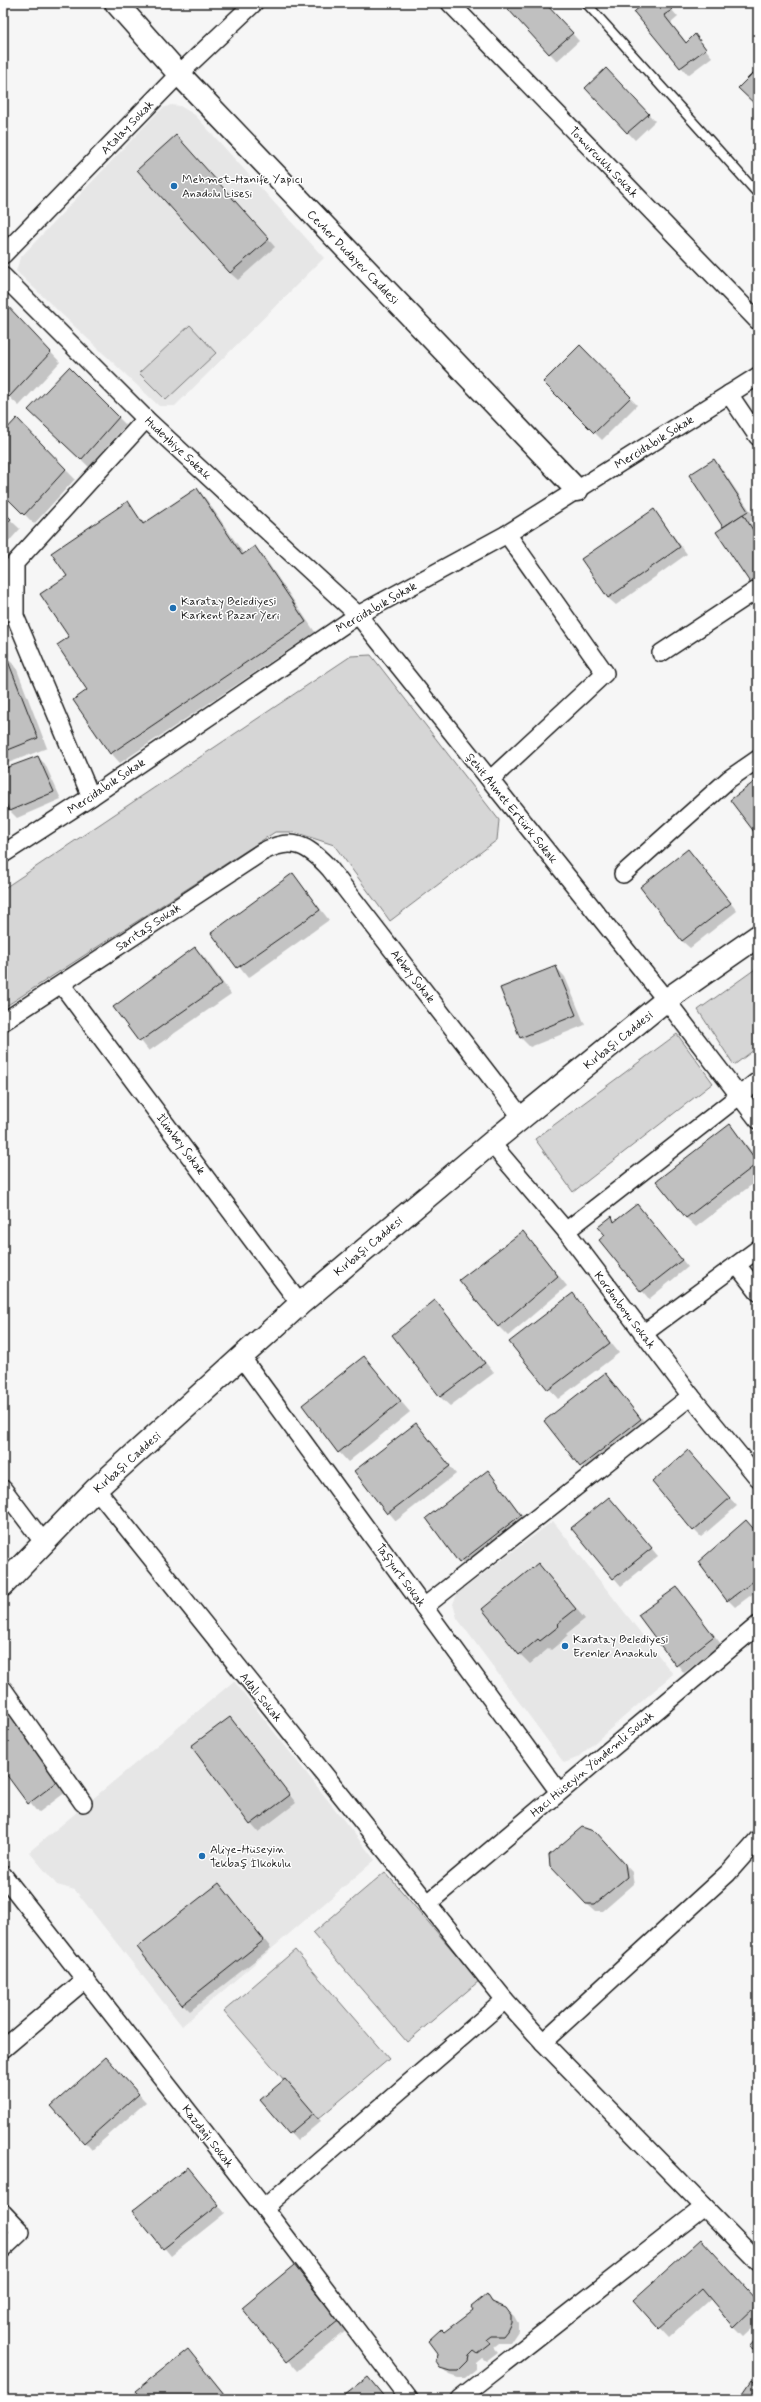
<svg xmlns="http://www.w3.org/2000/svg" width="761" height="2402" viewBox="0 0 761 2402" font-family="Mynerve,sans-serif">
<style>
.built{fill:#e6e6e6}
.green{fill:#d6d6d6;stroke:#797979}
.shadow{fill:#0003}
.building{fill:#c0c0c0;stroke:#1c1c1c}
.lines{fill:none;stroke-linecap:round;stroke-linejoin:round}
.lane-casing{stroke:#1c1c1c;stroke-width:11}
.street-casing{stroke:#1c1c1c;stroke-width:20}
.secondary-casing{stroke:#1c1c1c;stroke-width:25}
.lane{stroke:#fff;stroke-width:8}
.street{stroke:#fff;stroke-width:17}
.secondary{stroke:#fff;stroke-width:22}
.poi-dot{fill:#1f6fb2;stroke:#fff;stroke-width:1.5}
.labels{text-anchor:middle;stroke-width:3;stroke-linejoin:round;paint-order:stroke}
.street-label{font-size:12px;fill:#1c1c1c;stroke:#fff}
.poi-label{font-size:12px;fill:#1c1c1c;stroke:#fff;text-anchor:start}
</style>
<rect width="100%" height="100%" fill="#f6f6f6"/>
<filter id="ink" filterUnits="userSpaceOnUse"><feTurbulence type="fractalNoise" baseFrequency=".025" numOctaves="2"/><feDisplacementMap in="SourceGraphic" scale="8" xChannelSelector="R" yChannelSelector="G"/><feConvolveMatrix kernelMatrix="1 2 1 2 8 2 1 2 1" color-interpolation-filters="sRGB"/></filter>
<g filter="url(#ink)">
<g class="built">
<path d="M171 105 180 106 195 115 324 258 175 406H159L16 271 20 258 156 114 163 108Z"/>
<path d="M553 1521 673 1674 577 1758 564 1763 457 1618 453 1604 457 1594Z"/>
<path d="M234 1681 375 1860 182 2026 75 1890 57 1885 29 1852Z"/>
</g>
<g class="green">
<path d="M190 325 216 353 166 400 139 373Z"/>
<path d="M371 655 499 820 497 840 390 921 334 845 294 832H275L3 1008V889L351 656Z"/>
<path d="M758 967V1047L734 1065 698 1010Z"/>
<path d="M677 1034 713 1083 573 1192 535 1139Z"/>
<path d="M385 1872 479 1981 407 2042 313 1933Z"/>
<path d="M295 1950 389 2059 318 2119 224 2011Z"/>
</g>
<g class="shadow">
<path d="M514 3H545L579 41 557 61 508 8Z"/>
<path d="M646 3H666L678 17 671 23 687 43 695 36 712 57 688 75 635 12Z"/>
<path d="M613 77 655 121 635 140 586 88Z"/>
<path d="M184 144 275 247 238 280 230 273Z"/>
<path d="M13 313 60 362 19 406 3 391Z"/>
<path d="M580 347 637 405 602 440 544 382Z"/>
<path d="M69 368 126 425 89 467 37 417Z"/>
<path d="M17 420 75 479 34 524 3 492V435Z"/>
<path d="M714 460 721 468 755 518 750 522 758 535V589L725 527 691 476Z"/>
<path d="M196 490 206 499 244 554 255 547 264 557 315 632 120 763 111 753 71 638 68 576 128 503 145 524Z"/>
<path d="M654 510 687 554 616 605 608 598Z"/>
<path d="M3 513 20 529 3 548Z"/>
<path d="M3 638 9 655 5 656 16 667 47 748 3 765Z"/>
<path d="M38 757 45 764 61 799 17 818 10 811 3 794V770Z"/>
<path d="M688 850 737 911 690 948 682 941Z"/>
<path d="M293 874 329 920 248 978 212 933Z"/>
<path d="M195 948 205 958 231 994 149 1051 114 1007Z"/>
<path d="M556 967 565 977 585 1025 530 1047 521 1038Z"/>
<path d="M730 1125 758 1159V1180L696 1227 686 1218Z"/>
<path d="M644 1213 688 1267 649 1299 600 1240 606 1235 612 1218 616 1222Z"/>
<path d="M523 1232 567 1286 508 1336 498 1326Z"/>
<path d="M573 1295 619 1353 558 1399 511 1342Z"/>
<path d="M435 1302 494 1373 450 1406 440 1397Z"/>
<path d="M363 1357 410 1412 348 1462 339 1452Z"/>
<path d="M605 1374 650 1429 591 1476 545 1421Z"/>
<path d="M416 1424 456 1474 396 1521 355 1472Z"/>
<path d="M688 1451 737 1506 701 1537 694 1530Z"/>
<path d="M488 1472 530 1525 470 1572 428 1519Z"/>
<path d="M609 1498 658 1556 621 1586 572 1528Z"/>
<path d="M758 1535V1590L735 1607 728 1600Z"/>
<path d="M538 1564 585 1619 566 1634 568 1636 551 1650 549 1648 530 1664 520 1654Z"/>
<path d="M677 1588 721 1644 684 1673 639 1615Z"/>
<path d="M3 1699 70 1789 38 1813 3 1768Z"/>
<path d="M230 1718 296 1803 258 1832 251 1824Z"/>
<path d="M601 1839 632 1872 634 1884 603 1911H595L587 1904Z"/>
<path d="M219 1884 271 1948 190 2011 183 2004Z"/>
<path d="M113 2066 146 2102 92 2150 52 2106Z"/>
<path d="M292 2088 321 2121 297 2141 261 2100Z"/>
<path d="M188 2168 225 2213 171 2256 134 2211Z"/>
<path d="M711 2250 758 2301V2323L744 2336 723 2315 724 2311 712 2298 669 2337 634 2300Z"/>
<path d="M294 2267 347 2330 297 2371 243 2308Z"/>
<path d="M487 2295 496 2305 506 2309 514 2316 518 2323V2331L510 2343H499L494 2347 498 2352 486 2361 482 2358 476 2363V2369L465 2378H458L449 2375 441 2367 444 2333 475 2310Z"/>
<path d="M188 2350 229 2399H143Z"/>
<path d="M368 2378 387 2399H341Z"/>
</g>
<g class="building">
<path d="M512 3H545L573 33 549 54 507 8Z"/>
<path d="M644 3H666L672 10 664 15 686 43 695 34 706 49 680 68 634 12Z"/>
<path d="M606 68 649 114 627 133 585 88Z"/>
<path d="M758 68V107L738 88Z"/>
<path d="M176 135 269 239 230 273 137 170Z"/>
<path d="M3 301 51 352 9 397 3 392Z"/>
<path d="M580 345 631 397 594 433 543 382Z"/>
<path d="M69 367 119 417 81 460 28 410Z"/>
<path d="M17 418 66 469 24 515 3 494V433Z"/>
<path d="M714 459 748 511 723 527 689 475Z"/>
<path d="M197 488 242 555 255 546 306 622 110 754 73 700 87 690 57 645 69 637 40 594 67 576 51 553 128 501 143 524Z"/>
<path d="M654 509 680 547 608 598 581 559Z"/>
<path d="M3 511 11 519 3 528Z"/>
<path d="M743 514 758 538V579L751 584 716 532Z"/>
<path d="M6 656 38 738 3 752V658Z"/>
<path d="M38 756 54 792 9 811 3 797V769Z"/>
<path d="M758 779V837L730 800Z"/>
<path d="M688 849 731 903 682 941 640 887Z"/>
<path d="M293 873 320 910 237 968 211 933Z"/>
<path d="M195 947 222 984 139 1042 113 1007Z"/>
<path d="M556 966 576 1015 520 1038 500 988Z"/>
<path d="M730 1124 758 1163 686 1218 656 1181Z"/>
<path d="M637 1204 682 1260 641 1292 599 1240 605 1235 598 1227 612 1216 614 1222Z"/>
<path d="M523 1231 558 1276 498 1327 459 1280Z"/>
<path d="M573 1293 610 1343 548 1390 509 1342Z"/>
<path d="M435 1300 485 1363 440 1397 392 1335Z"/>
<path d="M364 1356 401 1401 338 1453 302 1405Z"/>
<path d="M605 1373 641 1419 580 1467 544 1421Z"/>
<path d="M416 1423 450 1466 387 1514 354 1471Z"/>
<path d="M688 1450 730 1498 693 1531 652 1482Z"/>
<path d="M488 1470 521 1515 459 1563 426 1518Z"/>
<path d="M609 1497 652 1548 613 1579 571 1528Z"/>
<path d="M746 1520 758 1534V1578L727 1601 698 1562Z"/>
<path d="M538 1563 576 1609 557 1624 559 1626 540 1641 538 1639 519 1655 482 1609Z"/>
<path d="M677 1587 714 1636 676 1666 638 1615Z"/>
<path d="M3 1701 61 1779 28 1804 3 1770Z"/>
<path d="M230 1717 290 1795 250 1825 191 1746Z"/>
<path d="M582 1827 596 1832 625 1864 627 1877 595 1904H586L550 1866 549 1855Z"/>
<path d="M219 1883 264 1940 182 2005 137 1947Z"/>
<path d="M106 2057 139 2094 84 2143 51 2106Z"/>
<path d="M285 2079 314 2113 289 2134 260 2100Z"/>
<path d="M188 2167 219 2205 163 2249 132 2211Z"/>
<path d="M701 2239 758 2301V2304L734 2327 702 2289 658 2328 633 2300Z"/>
<path d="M294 2265 338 2320 286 2362 242 2308Z"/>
<path d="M487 2294 492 2302 506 2308 511 2315V2323L507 2331 503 2336H491L487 2339 491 2344 478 2354 474 2351 469 2356 468 2361 458 2371H450L440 2368 436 2362 437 2353 428 2341 441 2329 444 2332 473 2310 471 2307Z"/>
<path d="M758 2337V2369L756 2352 749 2347Z"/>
<path d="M188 2349 228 2399H142L135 2391Z"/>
<path d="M368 2377 386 2399H340Z"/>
<path d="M752 2380 756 2384 758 2382V2399H739Z"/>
</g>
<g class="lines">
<g class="lane-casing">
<path id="lane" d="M586 3 758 194"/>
</g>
<g class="street-casing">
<g id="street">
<path d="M450 3 758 321"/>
<path d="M3 255 179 74 254 3"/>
<path d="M3 276 146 419 358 615 666 1000 758 1120"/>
<path d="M729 394 758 437"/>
<path d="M661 653 758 589"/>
<path d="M490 780 605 673 507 534"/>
<path d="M91 797 15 616V563L146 419"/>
<path d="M3 854 91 797 358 615 507 534 758 376"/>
<path d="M623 874 729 779 758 759"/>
<path d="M62 985 300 1304"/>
<path d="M3 1022 262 852C293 836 308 845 330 869L522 1118"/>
<path d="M491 1143 566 1231 691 1396 758 1478"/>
<path d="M566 1231 758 1081"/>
<path d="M737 1265 758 1292"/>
<path d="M643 1334 758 1249"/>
<path d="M242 1358 559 1792"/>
<path d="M3 1489 44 1543"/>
<path d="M96 1489 505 2000 543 2042 758 2262"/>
<path d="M424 1607 691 1396"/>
<path d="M3 1689 83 1803"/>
<path d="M3 1875 264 2208 409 2399"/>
<path d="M427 1904 758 1625"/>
<path d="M543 2042 728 1873 758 1839"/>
<path d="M3 2049 86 1979"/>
<path d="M264 2208 505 2000"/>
<path d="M3 2213 21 2232 3 2249"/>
<path d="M459 2399 704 2207"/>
</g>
</g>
<g class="secondary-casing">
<g id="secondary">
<path d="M116 3 179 74 577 490"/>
<path d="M3 1585 96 1489 300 1304 491 1143 666 1000 758 936"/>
</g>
</g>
<use href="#lane" class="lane"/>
<use href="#street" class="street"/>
<use href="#secondary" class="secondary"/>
</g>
</g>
<g class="poi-dot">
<circle cx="174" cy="186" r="4"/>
<circle cx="173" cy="608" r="4"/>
<circle cx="565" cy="1646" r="4"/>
<circle cx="202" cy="1856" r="4"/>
</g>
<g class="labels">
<g class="street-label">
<text transform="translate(127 127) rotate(-46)" y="4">Atalay Sokak</text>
<text transform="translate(604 162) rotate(46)" y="4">Tomurcuklu Sokak</text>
<text transform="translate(353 257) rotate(46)" y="4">Cevher Dudayev Caddesi</text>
<text transform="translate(654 442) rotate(-32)" y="4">Mercidabık Sokak</text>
<text transform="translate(178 448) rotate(43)" y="4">Hudeybiye Sokak</text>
<text transform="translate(376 607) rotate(-30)" y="4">Mercidabık Sokak</text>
<text transform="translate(106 786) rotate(-34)" y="4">Mercidabık Sokak</text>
<text transform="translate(512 808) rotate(51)" y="4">Şehit Ahmet Ertürk Sokak</text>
<text transform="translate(148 927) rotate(-34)" y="4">Sarıtaş Sokak</text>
<text transform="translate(413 976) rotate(52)" y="4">Akbey Sokak</text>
<text transform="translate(618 1040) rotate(-39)" y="4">Kırbaşı Caddesi</text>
<text transform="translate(181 1144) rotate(53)" y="4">İlimbey Sokak</text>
<text transform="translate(368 1246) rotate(-40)" y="4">Kırbaşı Caddesi</text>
<text transform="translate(625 1310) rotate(53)" y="4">Kordonboyu Sokak</text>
<text transform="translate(127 1462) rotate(-42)" y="4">Kırbaşı Caddesi</text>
<text transform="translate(401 1575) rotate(54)" y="4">Taşyurt Sokak</text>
<text transform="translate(261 1697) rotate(51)" y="4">Adalı Sokak</text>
<text transform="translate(592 1764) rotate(-40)" y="4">Hacı Hüseyin Yöndemli Sokak</text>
<text transform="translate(208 2136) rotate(52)" y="4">Kazdağı Sokak</text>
</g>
<g class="poi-label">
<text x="182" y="183">Mehmet-Hanife Yapıcı<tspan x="182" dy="14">Anadolu Lisesi</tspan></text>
<text x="181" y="605">Karatay Belediyesi<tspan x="181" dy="14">Karkent Pazar Yeri</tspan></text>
<text x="573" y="1643">Karatay Belediyesi<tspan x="573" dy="14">Erenler Anaokulu</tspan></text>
<text x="210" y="1853">Aliye-Hüseyin<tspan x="210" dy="14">Tekbaş İlkokulu</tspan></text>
</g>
</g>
<rect width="761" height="2402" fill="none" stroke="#fff" stroke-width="16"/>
<rect x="8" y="8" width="745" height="2386" fill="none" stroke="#1c1c1c" stroke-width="1.5" filter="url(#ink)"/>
</svg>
